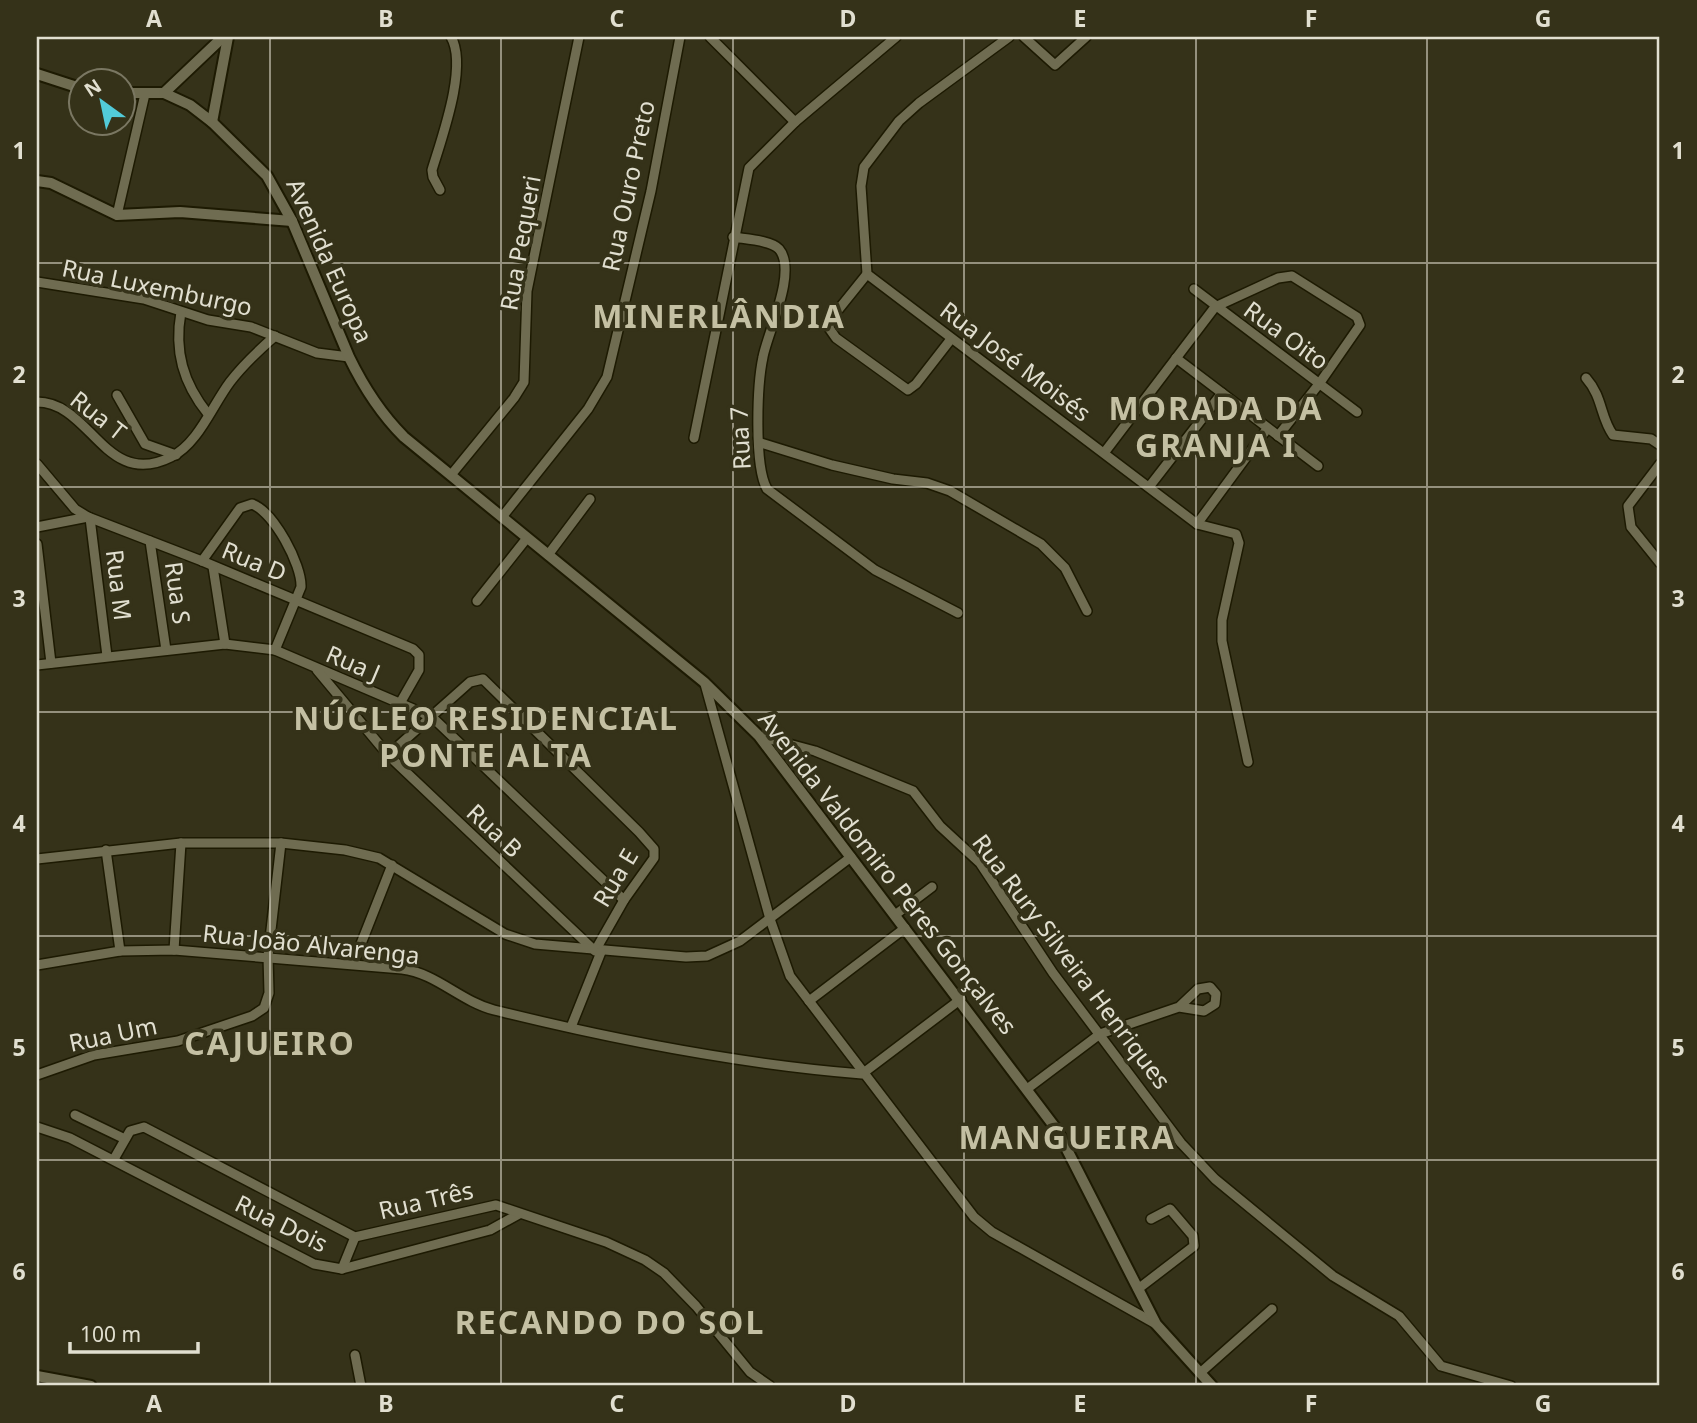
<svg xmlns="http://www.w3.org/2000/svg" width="1697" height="1423" viewBox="0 0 1697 1423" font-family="'Noto Sans',sans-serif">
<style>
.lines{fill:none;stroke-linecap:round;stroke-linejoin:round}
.minor-casing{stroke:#1d1a02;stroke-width:12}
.tertiary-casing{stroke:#1d1a02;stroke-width:14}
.minor{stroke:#6f6c51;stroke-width:9}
.tertiary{stroke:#6f6c51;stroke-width:10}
.grid{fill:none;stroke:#e1dfd0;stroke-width:2;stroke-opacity:0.55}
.labels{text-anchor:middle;stroke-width:7;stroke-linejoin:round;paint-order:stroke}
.street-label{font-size:24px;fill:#e1dfd0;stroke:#353219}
.district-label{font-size:32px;font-weight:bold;letter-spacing:2px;fill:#c4c0a3;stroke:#353219}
.neatline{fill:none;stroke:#e1dfd0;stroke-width:2.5}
.grid-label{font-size:23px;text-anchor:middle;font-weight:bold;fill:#e1dfd0}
</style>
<rect width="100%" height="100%" fill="#353219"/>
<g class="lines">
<g class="minor-casing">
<g id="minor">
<path d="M710 37 795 122"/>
<path d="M1009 37 919 103 899 121 864 167 861 186 867 274 1197 524 1236 534 1239 543 1222 620V641L1248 762"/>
<path d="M1024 37 1055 65 1086 37"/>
<path d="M440 190 433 177 432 170C442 137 468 66 451 37"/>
<path d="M117 215 145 94"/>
<path d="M733 237C744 239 771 240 779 249 798 271 767 334 763 357 757 385 754 466 767 489L875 570 958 613"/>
<path d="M867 274 830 320 829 328 836 338 908 390 916 384 951 339"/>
<path d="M37 282 144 299 208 320 251 327 317 353 349 357"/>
<path d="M1194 289 1357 412"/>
<path d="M181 312C174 351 183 383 208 414"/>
<path d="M1176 358 1318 466"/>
<path d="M1586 378C1603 397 1600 417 1613 435L1651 439 1660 445"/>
<path d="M117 395 145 444 176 455"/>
<path d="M37 402C91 402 105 490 171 457 198 444 212 406 230 382 243 365 259 350 275 336"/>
<path d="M694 438 749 168 795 122 896 37"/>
<path d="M761 443 832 465 893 479 927 483 950 491 1041 544 1065 568 1087 611"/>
<path d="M1104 453 1215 307 1278 278 1292 276 1357 317 1360 325 1319 384 1278 436"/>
<path d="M37 464 75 509 88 517 202 561 413 649 419 655V670L399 705"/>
<path d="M1660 464 1628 506 1631 527 1660 563"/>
<path d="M451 475 514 398 524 382 527 291 579 37"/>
<path d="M1149 487 1222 393"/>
<path d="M502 517 588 409 607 377 651 191 680 37"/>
<path d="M90 518 107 656"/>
<path d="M1197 524 1267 429"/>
<path d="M37 527 88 517"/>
<path d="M150 541 166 650"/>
<path d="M37 544 51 663"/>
<path d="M548 555 590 499"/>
<path d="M202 561 240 508 252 504C274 512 302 565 301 587L275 650"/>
<path d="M213 567 225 644"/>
<path d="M477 601 527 538"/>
<path d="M37 665 225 644 275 650 432 717 624 900"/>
<path d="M317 670 388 755 595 951 624 900 654 858V849L639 832 483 679 470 682 388 755"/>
<path d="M705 684 770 919 790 976 974 1217 992 1232 1156 1324"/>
<path d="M759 736 815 751 913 791 940 826 980 863 1053 973 1181 1143 1215 1179 1333 1276 1399 1316 1441 1366 1511 1386"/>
<path d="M106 850 120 951"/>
<path d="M37 859 181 843H281L345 850 379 858 505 934 535 944 686 957 707 956 740 941 851 857"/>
<path d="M895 915 932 887"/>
<path d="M174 950 181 843"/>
<path d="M353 964 392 865"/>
<path d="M37 965 120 951 174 950 402 969C436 973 460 1001 494 1010 615 1040 738 1064 862 1074L961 999"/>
<path d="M809 1001 905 928"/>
<path d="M571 1027 601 952"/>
<path d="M37 1075 94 1055 178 1041 252 1016 264 1008 269 993 268 956 281 843"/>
<path d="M1027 1089 1100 1034 1179 1007 1198 989 1210 987 1216 994 1215 1004 1204 1011 1179 1007"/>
<path d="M75 1115 125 1139"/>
<path d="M37 1127 70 1138 314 1264 342 1269 490 1230 519 1214"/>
<path d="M114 1159 130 1131 144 1127 355 1237 496 1205 606 1242 645 1260 664 1273 696 1306 750 1372 770 1386"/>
<path d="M342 1269 355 1237"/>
<path d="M1138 1289 1194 1246 1193 1236 1170 1209 1151 1219"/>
<path d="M355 1355 361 1386"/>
<path d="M1200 1373 1272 1309"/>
</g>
</g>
<g class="tertiary-casing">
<g id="tertiary">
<path d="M37 74 80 88"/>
<path d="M122 93H164L190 105 212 122 267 176 292 221 349 357C364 388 380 413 404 437L704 682 759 736 1057 1130 1156 1324 1212 1386"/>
<path d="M164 93 223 37"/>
<path d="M212 122 228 37"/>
<path d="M37 181 51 183 117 215 180 212 292 221"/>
<path d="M37 1376 91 1386"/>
</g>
</g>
<use href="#minor" class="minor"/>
<use href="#tertiary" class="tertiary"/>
</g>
<path class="grid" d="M270 37V1386M501 37V1386M733 37V1386M964 37V1386M1196 37V1386M1427 37V1386M37 263H1660M37 487H1660M37 712H1660M37 936H1660M37 1160H1660"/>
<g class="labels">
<g class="street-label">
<text transform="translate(629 186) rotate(-78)" y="8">Rua Ouro Preto</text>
<text transform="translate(521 243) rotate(-80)" y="8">Rua Pequeri</text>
<text transform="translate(329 261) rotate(66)" y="8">Avenida Europa</text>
<text transform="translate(157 288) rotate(12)" y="8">Rua Luxemburgo</text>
<text transform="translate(1286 336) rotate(36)" y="8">Rua Oito</text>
<text transform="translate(1015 362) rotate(37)" y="8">Rua José Moisés</text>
<text transform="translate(98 416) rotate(38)" y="8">Rua T</text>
<text transform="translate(741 438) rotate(-93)" y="8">Rua 7</text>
<text transform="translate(254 562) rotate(22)" y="8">Rua D</text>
<text transform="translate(118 585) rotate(83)" y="8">Rua M</text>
<text transform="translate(177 593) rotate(82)" y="8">Rua S</text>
<text transform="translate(353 664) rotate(23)" y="8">Rua J</text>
<text transform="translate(494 831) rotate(43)" y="8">Rua B</text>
<text transform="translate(887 873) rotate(52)" y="8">Avenida Valdomiro Peres Gonçalves</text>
<text transform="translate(616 878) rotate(-59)" y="8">Rua E</text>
<text transform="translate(311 945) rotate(6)" y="8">Rua João Alvarenga</text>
<text transform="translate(1071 962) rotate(53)" y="8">Rua Rury Silveira Henriques</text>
<text transform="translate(113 1035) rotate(-12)" y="8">Rua Um</text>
<text transform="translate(426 1201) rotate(-13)" y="8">Rua Três</text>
<text transform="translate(281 1224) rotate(26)" y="8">Rua Dois</text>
</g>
<g class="district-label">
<text x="719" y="328">MINERLÂNDIA</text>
<text x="1216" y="420">MORADA DA<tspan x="1216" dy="37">GRANJA I</tspan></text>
<text x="486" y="730">NÚCLEO RESIDENCIAL<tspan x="486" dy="37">PONTE ALTA</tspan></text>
<text x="270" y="1055">CAJUEIRO</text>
<text x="1067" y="1149">MANGUEIRA</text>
<text x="610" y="1334">RECANDO DO SOL</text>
</g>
</g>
<rect width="1697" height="1423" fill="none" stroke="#353219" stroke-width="77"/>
<g transform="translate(102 102) rotate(327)"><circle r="33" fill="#353219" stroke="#7a7762" stroke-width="2"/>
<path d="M0-5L12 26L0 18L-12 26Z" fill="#52cbd9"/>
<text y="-10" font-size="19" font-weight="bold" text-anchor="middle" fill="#e1dfd0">N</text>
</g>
<path d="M70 1342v10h128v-10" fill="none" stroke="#e1dfd0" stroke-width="3.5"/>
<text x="80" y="1342" font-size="21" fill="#e1dfd0" stroke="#353219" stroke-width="5" paint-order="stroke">100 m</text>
<rect x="38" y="38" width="1620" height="1346" class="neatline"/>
<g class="grid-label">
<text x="154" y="27">A</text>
<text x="386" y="27">B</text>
<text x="617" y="27">C</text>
<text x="848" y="27">D</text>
<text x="1080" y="27">E</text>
<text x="1311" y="27">F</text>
<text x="1543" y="27">G</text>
<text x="19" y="159">1</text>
<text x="1678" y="159">1</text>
<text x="19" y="383">2</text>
<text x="1678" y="383">2</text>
<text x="19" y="607">3</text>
<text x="1678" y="607">3</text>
<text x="19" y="832">4</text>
<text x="1678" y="832">4</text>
<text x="19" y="1056">5</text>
<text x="1678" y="1056">5</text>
<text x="19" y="1280">6</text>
<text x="1678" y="1280">6</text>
<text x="154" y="1412">A</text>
<text x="386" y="1412">B</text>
<text x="617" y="1412">C</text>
<text x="848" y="1412">D</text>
<text x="1080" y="1412">E</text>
<text x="1311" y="1412">F</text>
<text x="1543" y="1412">G</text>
</g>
</svg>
